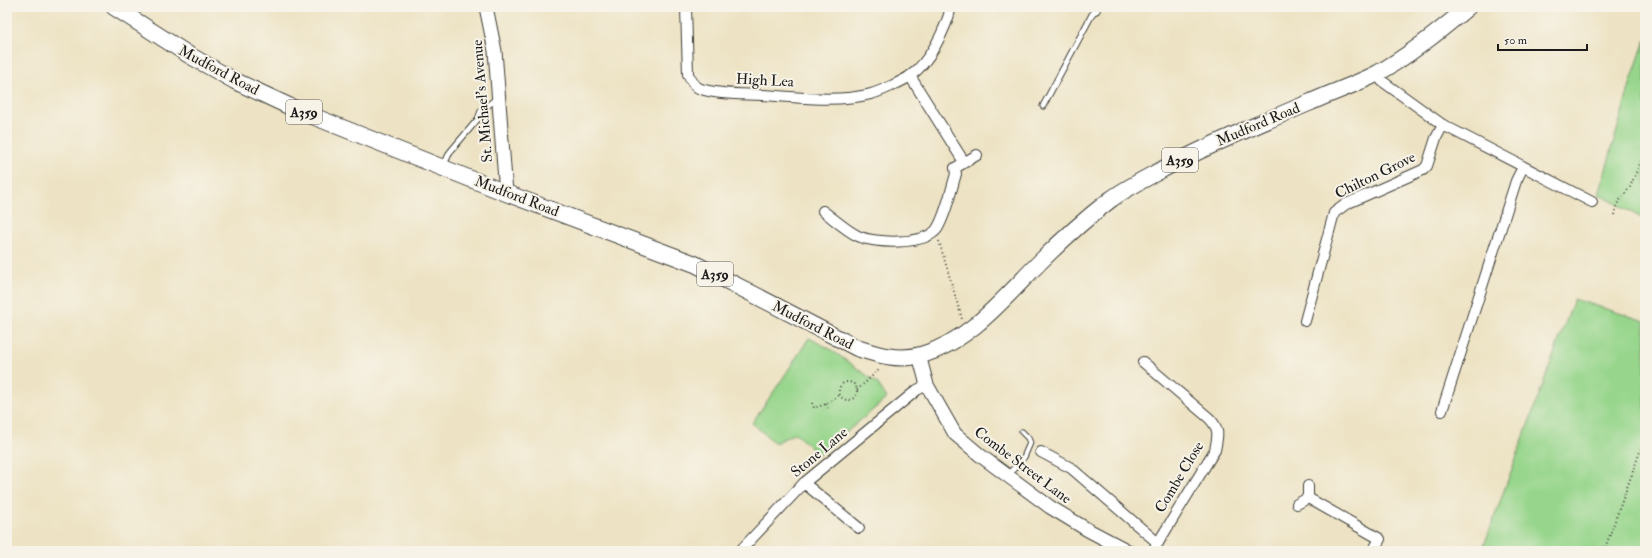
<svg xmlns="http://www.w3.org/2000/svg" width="1652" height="558" viewBox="0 0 1652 558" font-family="'IM FELL Double Pica',serif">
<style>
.green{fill:#96d58b;stroke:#597854}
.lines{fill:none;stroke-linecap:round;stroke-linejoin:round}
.service-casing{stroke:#3b3a35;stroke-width:7}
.minor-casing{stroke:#3b3a35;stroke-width:12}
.tertiary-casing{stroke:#3b3a35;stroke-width:15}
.primary-casing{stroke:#3b3a35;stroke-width:18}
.path{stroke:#3b3a35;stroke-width:2;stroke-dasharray:1 3;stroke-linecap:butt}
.service{stroke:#fff;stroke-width:5}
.minor{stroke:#fff;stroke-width:10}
.tertiary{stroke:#fff;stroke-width:13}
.primary{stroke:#fff;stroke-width:16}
.labels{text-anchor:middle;stroke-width:4;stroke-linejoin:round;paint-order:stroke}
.shield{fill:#f7f3e8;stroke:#5e5c59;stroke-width:1}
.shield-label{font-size:14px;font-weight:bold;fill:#1c1c1c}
.street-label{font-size:15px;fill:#1c1c1c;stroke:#f7f3e8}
</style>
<rect width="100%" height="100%" fill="#f7f3e8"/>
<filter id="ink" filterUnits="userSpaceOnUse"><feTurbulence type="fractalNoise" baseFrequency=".025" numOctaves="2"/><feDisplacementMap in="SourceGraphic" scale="8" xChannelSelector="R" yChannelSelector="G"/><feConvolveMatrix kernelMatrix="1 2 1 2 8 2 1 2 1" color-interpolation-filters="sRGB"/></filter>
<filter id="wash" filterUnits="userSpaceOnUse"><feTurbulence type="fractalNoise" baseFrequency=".012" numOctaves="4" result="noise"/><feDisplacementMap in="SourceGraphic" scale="16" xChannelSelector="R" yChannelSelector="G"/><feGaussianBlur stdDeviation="0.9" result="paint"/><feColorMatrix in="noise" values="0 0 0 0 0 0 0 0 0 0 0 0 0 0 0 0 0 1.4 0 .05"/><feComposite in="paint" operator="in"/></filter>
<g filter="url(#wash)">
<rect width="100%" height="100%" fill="#ede3c4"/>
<g class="green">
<path d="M1645 40V220L1599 194 1631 81Z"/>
<path d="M1574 299 1645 321V551H1482Z"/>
<path d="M809 338 830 349 865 374 878 384 887 398 819 455 795 433 775 443 752 423 783 378Z"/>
</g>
</g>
<g filter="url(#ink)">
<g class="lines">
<g class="service-casing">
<g id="service">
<path d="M1043 106 1095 9"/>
<path d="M443 167 450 152 478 119 481 111 497 98"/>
<path d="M1008 475 1024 457 1030 443 1028 438 1022 432"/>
</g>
</g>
<g class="minor-casing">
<g id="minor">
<path d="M686 7 688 74C691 80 694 87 701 89 720 95 742 94 762 95 797 97 836 103 871 94 879 92 903 81 910 76 929 63 946 29 951 7"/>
<path d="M1095 9V7"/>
<path d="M1377 73 1382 81 1443 125 1592 202"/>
<path d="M910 76 964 162"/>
<path d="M823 211C834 219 847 231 858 236 875 244 925 245 937 229 946 215 951 190 956 174L955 168 977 155"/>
<path d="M1305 321 1334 213 1346 204 1423 170 1427 166 1436 138 1443 125"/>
<path d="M1143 362 1209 418C1220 429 1218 435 1215 450L1153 551"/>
<path d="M1442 411 1516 181 1523 167"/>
<path d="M1041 452 1071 468 1158 543"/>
<path d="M804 483 859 528"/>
<path d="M1308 498 1380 539 1373 551"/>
<path d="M1297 504 1308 498V486"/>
<path d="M740 551 804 483 917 390 927 385"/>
</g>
</g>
<g class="tertiary-casing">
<g id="tertiary">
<path d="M486 7 495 51 506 193"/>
<path d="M919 355 927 385 955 434 981 456 1050 507 1088 530 1128 551"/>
</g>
</g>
<g class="primary-casing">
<path id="primary" d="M114 7 189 55 235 81 295 109 506 193 695 264 857 348C878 355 898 361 921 355 969 342 1005 297 1039 263 1061 241 1085 219 1110 200 1126 188 1145 179 1163 169 1211 144 1261 123 1311 102 1333 92 1357 84 1378 73 1410 55 1440 31 1468 7"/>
</g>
<g class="path">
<path d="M1615 215 1617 204 1630 187 1645 152"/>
<path d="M939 241 962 319"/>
<circle cx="848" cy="391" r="9"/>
<path d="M857 390 880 369"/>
<path d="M812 403 814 408 826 404 839 395"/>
<path d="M826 404 828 408"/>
<path d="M1604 551 1645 438"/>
</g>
<use href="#service" class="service"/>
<use href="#minor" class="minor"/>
<use href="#tertiary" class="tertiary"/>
<use href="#primary" class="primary"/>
</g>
</g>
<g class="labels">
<g class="shield">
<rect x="286" y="100" width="36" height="24" rx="3"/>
<rect x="1162" y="148" width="36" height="24" rx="3"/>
<rect x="697" y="262" width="36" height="24" rx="3"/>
</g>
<g class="shield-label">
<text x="304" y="117">A359</text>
<text x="1180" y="165">A359</text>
<text x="715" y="279">A359</text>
</g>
<g class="street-label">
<text transform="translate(219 70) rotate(28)" y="5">Mudford Road</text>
<text transform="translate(765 80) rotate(3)" y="5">High Lea</text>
<text transform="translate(482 101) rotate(-95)" y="5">St. Michael's Avenue</text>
<text transform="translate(1258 124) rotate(-23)" y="5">Mudford Road</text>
<text transform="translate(1375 175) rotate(-26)" y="5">Chilton Grove</text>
<text transform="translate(517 196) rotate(21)" y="5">Mudford Road</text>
<text transform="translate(813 325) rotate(27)" y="5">Mudford Road</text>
<text transform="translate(819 452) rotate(-40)" y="5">Stone Lane</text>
<text transform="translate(1023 465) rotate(37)" y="5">Combe Street Lane</text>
<text transform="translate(1179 477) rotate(-59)" y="5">Combe Close</text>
</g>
</g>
<rect width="1652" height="558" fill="none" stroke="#f7f3e8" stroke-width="24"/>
<path d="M1498 44v6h89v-6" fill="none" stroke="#1c1c1c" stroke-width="2"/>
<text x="1504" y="44" font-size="12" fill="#1c1c1c" stroke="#f7f3e8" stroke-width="3" paint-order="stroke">50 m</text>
</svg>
